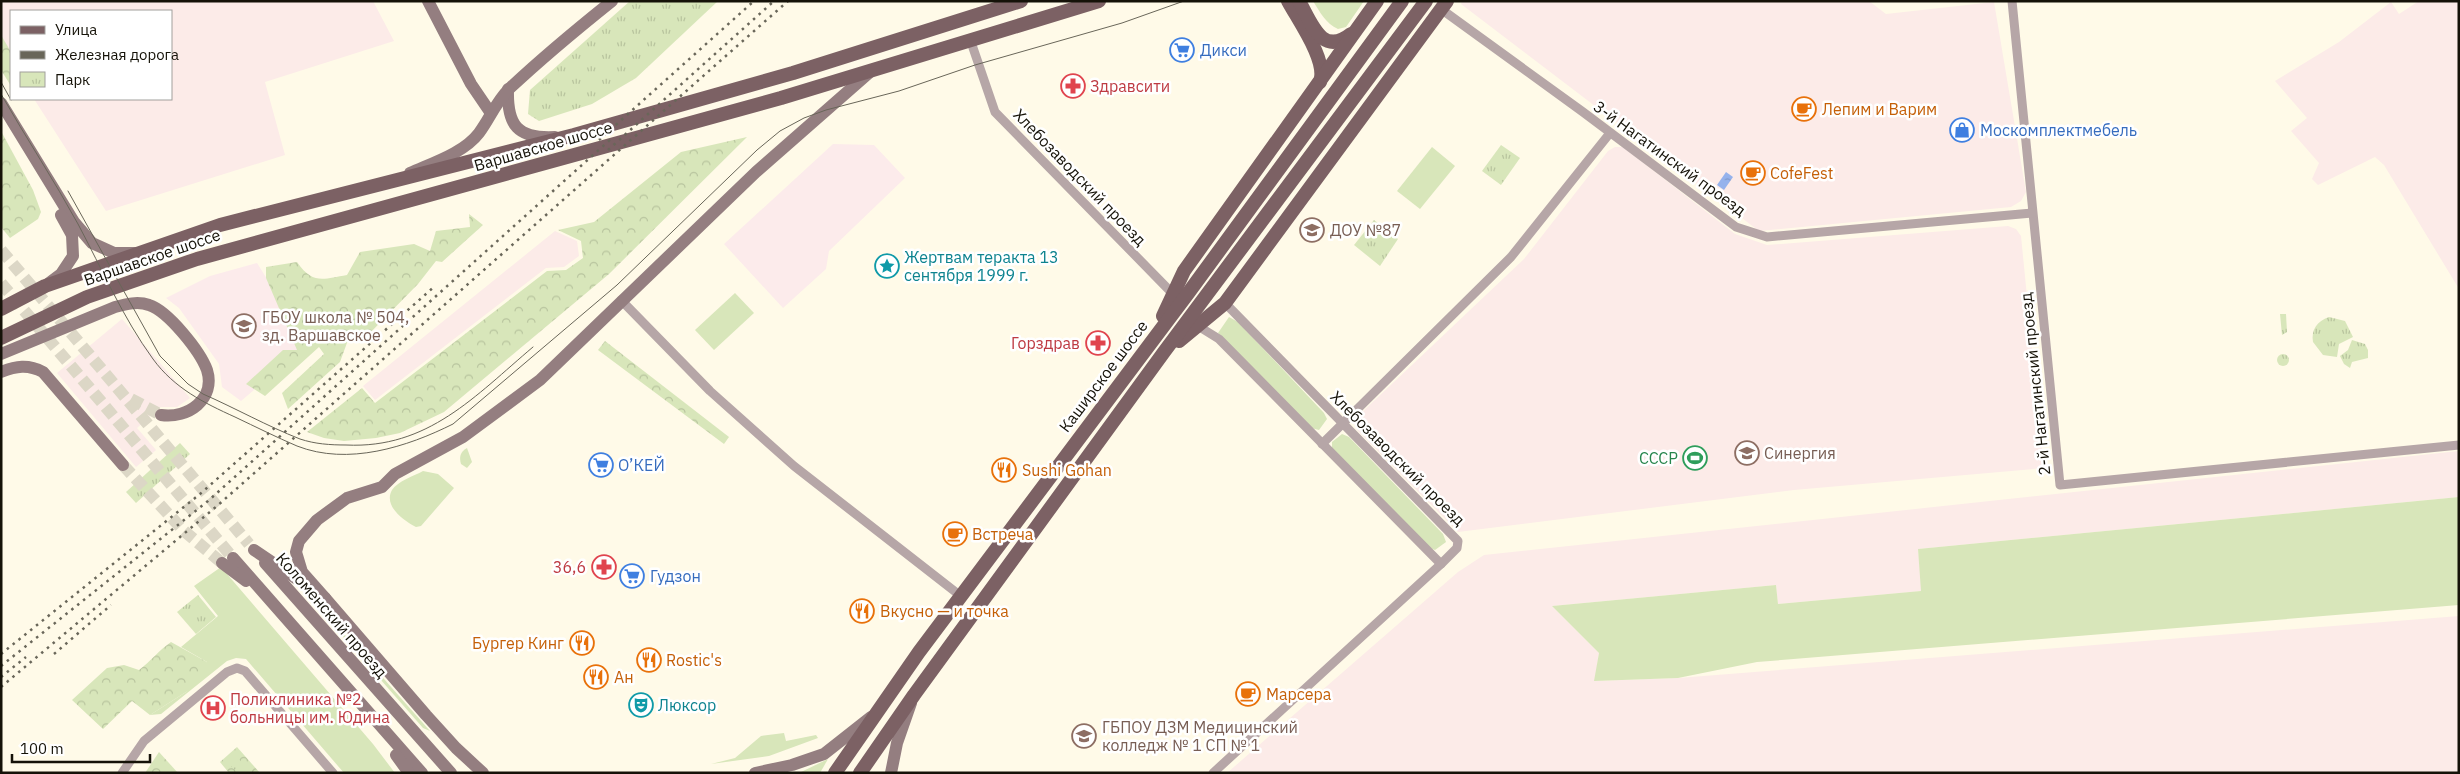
<svg xmlns="http://www.w3.org/2000/svg" width="2460" height="774" viewBox="0 0 2460 774" font-family="'IBM Plex Sans',sans-serif">
<style>
.industrial{fill:#fcebe8}
.education{fill:#fcebeb}
.grass{fill:#d8e6ba}
.forest{fill:url(#forest-crowns)}
.park{fill:url(#park-tufts)}
.water{fill:url(#water-ripples)}
.lines{fill:none;stroke-linecap:round;stroke-linejoin:round}
.secondary-tunnel{stroke:#dcd7c6;stroke-width:12;stroke-dasharray:12 6;stroke-linecap:butt}
.street{stroke:#b6a6a7;stroke-width:9}
.secondary{stroke:#947e80;stroke-width:12}
.primary{stroke:#7c6164;stroke-width:14}
.tram{stroke:#696659;stroke-width:1}
.rail{stroke:#696659;stroke-width:2.5;stroke-dasharray:2.5 5;stroke-linecap:butt}
.labels{text-anchor:middle;stroke-width:5;stroke-linejoin:round;paint-order:stroke}
.shop-label{font-size:16px;fill:#366cbe;stroke:#fff;text-anchor:start}
.health-label{font-size:16px;fill:#be3a42;stroke:#fff;text-anchor:start}
.food-label{font-size:16px;fill:#c56008;stroke:#fff;text-anchor:start}
.street-label{font-size:16px;fill:#151208;stroke:#fff}
.education-label{font-size:16px;fill:#785e54;stroke:#fff;text-anchor:start}
.culture-label{font-size:16px;fill:#0d838f;stroke:#fff;text-anchor:start}
.leisure-label{font-size:16px;fill:#27864d;stroke:#fff;text-anchor:end}
</style>
<defs>
<pattern id="forest-crowns" width="20" height="18" patternUnits="userSpaceOnUse" patternTransform="scale(1.25)"><rect width="20" height="18" fill="#d8e6ba"/><path d="M2 6a3 3 0 1 1 6 0M12 15a3 3 0 1 1 6 0" fill="none" stroke="#b8c49e"/></pattern>
<pattern id="park-tufts" width="24" height="20" patternUnits="userSpaceOnUse" patternTransform="scale(1.25)"><rect width="24" height="20" fill="#d8e6ba"/><path d="M3 7l-1-3M5 7V3M7 7l1-3M15 17l-1-3M17 17v-4M19 17l1-3" fill="none" stroke="#b8c49e"/></pattern>
<pattern id="water-ripples" width="26" height="14" patternUnits="userSpaceOnUse" patternTransform="scale(1.25)"><rect width="26" height="14" fill="#95b2ec"/><path d="M2 4q2-2 4 0t4 0M15 11q2-2 4 0t4 0" fill="none" stroke="#8098c9"/></pattern>
</defs>
<rect width="100%" height="100%" fill="#fffae8"/>
<g class="industrial">
<path d="M1 1H373L394 41 265 82 285 155 106 211 34 99H171V11H11V63L1 48Z"/>
<path d="M1462 1H1869L1886 14 1994 2 2026 192 2021 201 2011 207 1759 231 1461 4Z"/>
<path d="M2419 1H2459V289L2384 165 2375 157 2318 185 2312 179 2319 163 2291 131 2307 118 2275 81 2339 42 2391 2 2399 14Z"/>
<path d="M1615 147H1623L1735 234 1767 245 2008 226 2016 229 2021 236 2044 468 1794 490 1458 532 1357 430 1355 424 1358 416 1524 259 1608 151Z"/>
<path d="M555 231 577 241 579 256 564 267 546 268 375 400 363 386Z"/>
<path d="M122 319 190 398 177 407H160L137 428 156 450 136 467 57 373Z"/>
<path d="M2459 451V497L1918 549 1922 591 1778 604 1776 585 1552 606 1599 653 1595 681 1678 678 2459 616V773H1227L1458 572 1484 555Z"/>
</g>
<g class="education">
<path d="M833 144 874 145 905 178 829 251 826 269 783 308 724 244Z"/>
<path d="M257 263 308 344 241 401 222 387 219 364 179 308 166 298 210 276Z"/>
</g>
<g class="grass">
<path d="M1313 1H1364L1346 27 1338 29C1326 24 1320 12 1313 1Z"/>
<path d="M1432 147 1455 166 1420 209 1397 191Z"/>
<path d="M735 293 754 313 714 350 695 330Z"/>
<path d="M1229 317 1238 322 1324 413 1327 419 1319 430 1311 428 1218 333Z"/>
<path d="M1342 434 1349 437 1443 534 1446 542 1435 550 1428 547 1332 448V442Z"/>
<path d="M467 448 472 462 467 468 461 464C459 457 460 452 467 448Z"/>
<path d="M423 471 438 474 454 488 421 526 416 527C404 521 383 506 392 490 398 481 414 476 423 471Z"/>
<path d="M2459 497V605L1757 662 1678 678 1594 681 1599 653 1552 606 1776 585 1778 604 1921 591 1918 549Z"/>
<path d="M221 567 373 744 395 773H344L246 659 236 658 227 661 161 714 150 715 186 692 207 662 181 647 218 616 194 586Z"/>
<path d="M317 607 322 609 430 731 423 728Z"/>
<path d="M784 733 786 741 816 735 818 738 769 756 711 764 735 758 761 736Z"/>
<path d="M828 759 820 773H799Z"/>
</g>
<g class="forest">
<path d="M1 35 11 52V86L1 70Z"/>
<path d="M1 131 33 190 41 212 38 219 10 238 1 227Z"/>
<path d="M747 137 609 274 444 412 400 433 376 438 344 441 324 438 307 432 362 388 375 403 547 271 566 270 583 258 581 241 558 230 594 222 681 152Z"/>
<path d="M469 214 483 225 442 262 436 261 418 284 367 336 348 340 340 362 288 409 282 393 324 354 319 347 265 396 246 384 283 350H297L266 278V267L297 262C313 285 323 279 347 275L360 252 414 244 430 251 436 231 470 227Z"/>
<path d="M605 341 729 437 724 444 598 350Z"/>
<path d="M171 642 207 662 205 674 186 692 150 715 132 701 103 729 72 700 107 668 124 665 139 670C151 661 159 650 171 642Z"/>
<path d="M237 747 260 773H229L220 762Z"/>
<path d="M159 752 178 773H145Z"/>
</g>
<g class="park">
<path d="M630 1H718L636 78 592 104 539 121 528 114 530 90Z"/>
<path d="M1501 145 1520 158 1501 185 1482 171Z"/>
<path d="M1374 220 1398 239 1380 266 1354 245Z"/>
<path d="M2280 314H2286L2287 332 2282 335Z"/>
<path d="M2329 317 2345 321 2353 337 2339 344 2337 357 2323 355 2313 342C2311 330 2317 321 2329 317Z"/>
<path d="M2352 340 2365 344 2368 350V358L2352 362 2350 368 2344 364 2340 356 2348 350Z"/>
<circle cx="2283" cy="360" r="6"/>
<path d="M180 443 190 454 136 503 126 492Z"/>
<path d="M198 595 216 617 196 634 177 612Z"/>
<path d="M238 758 251 773H238L230 765Z"/>
</g>
<path class="water" d="M1726 172 1733 177 1724 190 1717 185Z"/>
<g class="lines">
<g class="secondary-tunnel">
<path d="M1 250 249 544"/>
<path d="M1 283 233 558"/>
<path d="M131 399 161 415"/>
<path d="M123 465 183 530 222 563"/>
</g>
<g class="street">
<path d="M2012 1 2060 485 2459 445"/>
<path d="M1441 9 1583 112 1736 227 1767 237 2032 213"/>
<path d="M971 42 995 112 1173 294"/>
<path d="M621 300 710 391 794 466 962 597"/>
<path d="M1198 326 1219 339 1441 564"/>
<path d="M1322 444 1511 257 1610 133"/>
<path d="M122 773 144 741 227 672 237 668 245 671 333 773"/>
<path d="M1213 773 1441 564 1457 548 1458 541 1225 303"/>
</g>
<g class="secondary">
<path d="M428 1 471 84 490 112"/>
<path d="M508 89C507 125 517 139 555 137"/>
<path d="M1 103 74 222 92 243 114 253H136"/>
<path d="M410 173C432 163 464 153 479 133 490 118 496 102 509 89 542 58 577 29 612 1"/>
<path d="M49 283 61 274 73 256 72 235 61 215"/>
<path d="M1 354 115 307C126 304 138 301 149 305 168 311 200 351 207 370 216 399 188 419 161 415"/>
<path d="M1 372C16 366 28 364 43 372L123 465"/>
<path d="M254 550 325 598 426 715 456 748 483 773"/>
<path d="M233 558 422 773"/>
<path d="M222 563 246 581"/>
<path d="M265 563 451 773"/>
<path d="M325 598 302 572 296 552 299 541 317 520 347 498 382 487 395 474 463 437 540 380 756 172 870 72"/>
<path d="M396 755 409 773"/>
<path d="M755 773 792 765 824 754 871 717"/>
<path d="M891 773 897 743 911 703"/>
</g>
<g class="primary">
<path d="M1288 1C1298 20 1328 61 1320 82"/>
<path d="M1299 1C1312 24 1322 57 1351 34"/>
<path d="M1 309 45 286 220 225 574 135 793 73 1021 1"/>
<path d="M1163 316 1184 271 1377 1"/>
<path d="M1 338 87 297 197 259 781 98 1099 1"/>
<path d="M1179 341 1225 303 1447 1"/>
<path d="M835 773 919 652 1189 292 1402 1"/>
<path d="M860 773 914 695 1164 352 1426 1"/>
</g>
<g class="tram">
<path d="M1 82 11 100"/>
<path d="M1 94C26 138 54 180 78 224 102 269 123 318 153 359 174 388 204 403 235 417 256 427 276 437 297 446 348 466 407 447 453 424L617 285 757 150 780 131 804 118 826 110 899 91 975 65 1122 23 1184 1"/>
<path d="M68 191 160 356 188 384 203 394C235 408 267 426 300 439 315 444 330 445 346 445 428 449 475 396 533 347"/>
</g>
<g class="rail">
<path d="M599 140 754 1"/>
<path d="M608 150 774 1"/>
<path d="M1 654 200 494 435 286"/>
<path d="M54 654 111 605"/>
<path d="M1 666 208 501 612 138"/>
<path d="M1 677 26 657"/>
<path d="M1 687 217 506 788 1"/>
</g>
</g>
<defs>
<g id="supermarket-ring" transform="scale(1.25)"><circle r="9.5" fill="#fff" stroke="#3f7fe0" stroke-width="1.5"/><path d="M-6-5.5h2.5l.6 2H6L4.5 2H-2.5L-4.4-4H-6ZM-1.5 3.2a1.3 1.3 0 1 0 .1 0ZM3 3.2a1.3 1.3 0 1 0 .1 0Z" fill="#3f7fe0"/></g>
<g id="pharmacy-ring" transform="scale(1.25)"><circle r="9.5" fill="#fff" stroke="#e0444e" stroke-width="1.5"/><path d="M-2-6h4v4h4v4h-4v4h-4v-4h-4v-4h4Z" fill="#e0444e"/></g>
<g id="cafe-ring" transform="scale(1.25)"><circle r="9.5" fill="#fff" stroke="#e8710a" stroke-width="1.5"/><path d="M-5.5-4.5H6V0H3Q3 3.5 0 3.5H-2.5Q-5.5 3.5-5.5 0ZM3-3.2v2h1.7v-2ZM-6 4.5H4V6H-6Z" fill="#e8710a"/></g>
<g id="shop-ring" transform="scale(1.25)"><circle r="9.5" fill="#fff" stroke="#3f7fe0" stroke-width="1.5"/><path d="M-5-2.5h2.3a2.7 3.5 0 0 1 5.4 0H5L5.5 6h-11ZM-1.5-2.5h3a1.5 2.3 0 0 0-3 0Z" fill="#3f7fe0"/></g>
<g id="school-ring" transform="scale(1.25)"><circle r="9.5" fill="#fff" stroke="#8d6e63" stroke-width="1.5"/><path d="M0-5L7-2L0 1L-7-2ZM-4 1L0 2.5L4 1V4Q0 6-4 4Z" fill="#8d6e63"/></g>
<g id="sight-ring" transform="scale(1.25)"><circle r="9.5" fill="#fff" stroke="#0f9aa8" stroke-width="1.5"/><path d="M0-6L1.8-2.2L6-1.7L2.9 1.2L3.7 5.4L0 3.3L-3.7 5.4L-2.9 1.2L-6-1.7L-1.8-2.2Z" fill="#0f9aa8"/></g>
<g id="university-ring" transform="scale(1.25)"><circle r="9.5" fill="#fff" stroke="#8d6e63" stroke-width="1.5"/><path d="M0-5L7-2L0 1L-7-2ZM-4 1L0 2.5L4 1V4Q0 6-4 4Z" fill="#8d6e63"/></g>
<g id="stadium-ring" transform="scale(1.25)"><circle r="9.5" fill="#fff" stroke="#2e9e5b" stroke-width="1.5"/><path d="M0-5a6.5 5 0 1 0 0 10a6.5 5 0 1 0 0-10ZM-3.5-1.8h7v3.6h-7Z" fill="#2e9e5b"/></g>
<g id="restaurant-ring" transform="scale(1.25)"><circle r="9.5" fill="#fff" stroke="#e8710a" stroke-width="1.5"/><path d="M-5-6h1v4h1v-4h1v4h1v-4h1v5L-1.5 .5V6h-2V.5L-5-1ZM5-6V6H3V1.5H1.5Q1.5-4 5-6Z" fill="#e8710a"/></g>
<g id="theatre-ring" transform="scale(1.25)"><circle r="9.5" fill="#fff" stroke="#0f9aa8" stroke-width="1.5"/><path d="M-5-5.5Q0-4 5-5.5V0Q5 5 0 6Q-5 5-5 0ZM-3.3-2.5H-1v1.5H-3.3ZM1-2.5H3.3v1.5H1ZM-2.8 1Q0 5.5 2.8 1Z" fill="#0f9aa8"/></g>
<g id="hospital-ring" transform="scale(1.25)"><circle r="9.5" fill="#fff" stroke="#e0444e" stroke-width="1.5"/><path d="M-5-5h3v3.5h4V-5h3V5h-3V1.5h-4V5h-3Z" fill="#e0444e"/></g>
</defs>
<g fill-rule="evenodd">
<use href="#supermarket-ring" x="1182" y="50"/>
<use href="#pharmacy-ring" x="1073" y="86"/>
<use href="#cafe-ring" x="1804" y="109"/>
<use href="#shop-ring" x="1962" y="130"/>
<use href="#cafe-ring" x="1753" y="173"/>
<use href="#school-ring" x="1312" y="230"/>
<use href="#sight-ring" x="887" y="266"/>
<use href="#school-ring" x="244" y="326"/>
<use href="#pharmacy-ring" x="1098" y="343"/>
<use href="#university-ring" x="1747" y="453"/>
<use href="#stadium-ring" x="1695" y="458"/>
<use href="#supermarket-ring" x="601" y="465"/>
<use href="#restaurant-ring" x="1004" y="470"/>
<use href="#cafe-ring" x="955" y="534"/>
<use href="#pharmacy-ring" x="604" y="567"/>
<use href="#supermarket-ring" x="632" y="576"/>
<use href="#restaurant-ring" x="862" y="611"/>
<use href="#restaurant-ring" x="582" y="643"/>
<use href="#restaurant-ring" x="649" y="660"/>
<use href="#restaurant-ring" x="596" y="677"/>
<use href="#cafe-ring" x="1248" y="694"/>
<use href="#theatre-ring" x="641" y="705"/>
<use href="#hospital-ring" x="213" y="708"/>
<use href="#school-ring" x="1084" y="736"/>
</g>
<g class="labels">
<g class="shop-label">
<text x="1200" y="56">Дикси</text>
<text x="1980" y="136">Москомплектмебель</text>
<text x="618" y="471">О’КЕЙ</text>
<text x="650" y="582">Гудзон</text>
</g>
<g class="health-label">
<text x="1090" y="92">Здравсити</text>
<text x="1080" y="349" text-anchor="end">Горздрав</text>
<text x="586" y="573" text-anchor="end">36,6</text>
<text x="230" y="705">Поликлиника №2<tspan x="230" dy="18">больницы им. Юдина</tspan></text>
</g>
<g class="food-label">
<text x="1822" y="115">Лепим и Варим</text>
<text x="1770" y="179">CofeFest</text>
<text x="1022" y="476">Sushi Gohan</text>
<text x="972" y="540">Встреча</text>
<text x="880" y="617">Вкусно — и точка</text>
<text x="564" y="649" text-anchor="end">Бургер Кинг</text>
<text x="666" y="666">Rostic's</text>
<text x="614" y="683">Ан</text>
<text x="1266" y="700">Марсера</text>
</g>
<g class="street-label">
<text transform="translate(543 146) rotate(-16)" y="6">Варшавское шоссе</text>
<text transform="translate(1670 158) rotate(36)" y="6">3-й Нагатинский проезд</text>
<text transform="translate(1080 177) rotate(46)" y="6">Хлебозаводский проезд</text>
<text transform="translate(152 257) rotate(-19)" y="6">Варшавское шоссе</text>
<text transform="translate(1103 376) rotate(-53)" y="6">Каширское шоссе</text>
<text transform="translate(2035 384) rotate(-96)" y="6">2-й Нагатинский проезд</text>
<text transform="translate(1398 458) rotate(45)" y="6">Хлебозаводский проезд</text>
<text transform="translate(332 615) rotate(49)" y="6">Коломенский проезд</text>
</g>
<g class="education-label">
<text x="1330" y="236">ДОУ №87</text>
<text x="262" y="323">ГБОУ школа № 504,<tspan x="262" dy="18">зд. Варшавское</tspan></text>
<text x="1764" y="459">Синергия</text>
<text x="1102" y="733">ГБПОУ ДЗМ Медицинский<tspan x="1102" dy="18">колледж № 1 СП № 1</tspan></text>
</g>
<g class="culture-label">
<text x="904" y="263">Жертвам теракта 13<tspan x="904" dy="18">сентября 1999 г.</tspan></text>
<text x="658" y="711">Люксор</text>
</g>
<g class="leisure-label">
<text x="1678" y="464">СССР</text>
</g>
</g>
<rect width="2460" height="774" fill="none" stroke="#151208" stroke-width="5"/>
<rect x="10" y="10" width="162" height="90" fill="#ffffff" stroke="#a1a09c"/>
<rect x="20" y="26" width="25" height="8" fill="#7c6164" stroke="#a1a09c"/>
<text x="55" y="35" font-size="15" fill="#151208">Улица</text>
<rect x="20" y="51" width="25" height="8" fill="#696659" stroke="#a1a09c"/>
<text x="55" y="60" font-size="15" fill="#151208">Железная дорога</text>
<rect x="20" y="72" width="25" height="15" fill="url(#park-tufts)" stroke="#a1a09c"/>
<text x="55" y="85" font-size="15" fill="#151208">Парк</text>
<path d="M12 754v8h138v-8" fill="none" stroke="#151208" stroke-width="2.5"/>
<text x="20" y="754" font-size="15" fill="#151208" stroke="#ffffff" stroke-width="4" paint-order="stroke">100 m</text>
</svg>
